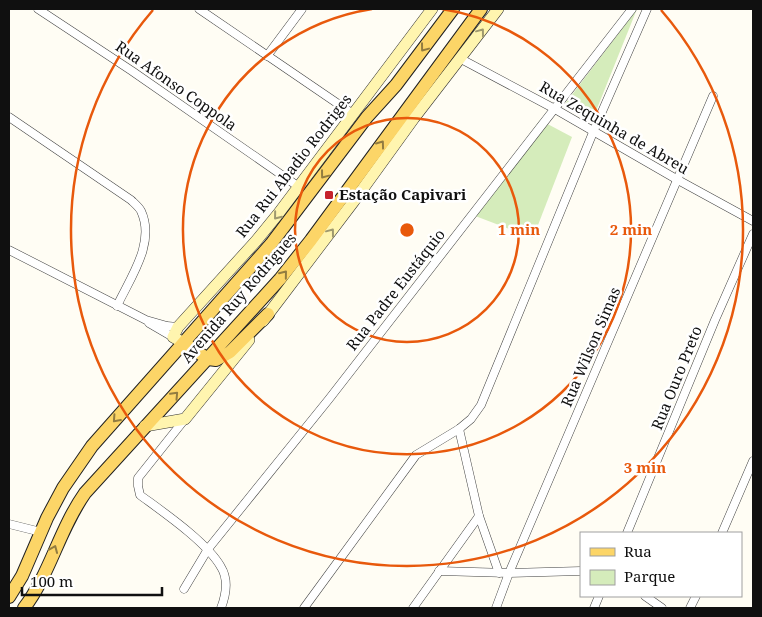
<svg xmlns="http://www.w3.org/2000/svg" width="762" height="617" viewBox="0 0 762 617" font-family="'Noto Serif',serif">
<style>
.green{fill:#d5ecbb}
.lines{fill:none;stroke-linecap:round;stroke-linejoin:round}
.street-casing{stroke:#434343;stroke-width:9}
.secondary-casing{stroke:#323232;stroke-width:12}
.primary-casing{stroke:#212121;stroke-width:14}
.street{stroke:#fff;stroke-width:8}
.secondary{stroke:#fff5af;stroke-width:11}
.primary{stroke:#fcd567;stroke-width:12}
.oneway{stroke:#9f996f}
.oneway2{stroke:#927c40}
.ring{fill:none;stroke:#e8590c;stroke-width:2.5}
.poi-dot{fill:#c6232d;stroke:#fff;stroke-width:2}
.labels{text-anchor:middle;stroke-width:5;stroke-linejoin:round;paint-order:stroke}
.street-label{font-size:15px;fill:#101010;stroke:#fff}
.poi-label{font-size:15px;font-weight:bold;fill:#101010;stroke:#fff;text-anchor:start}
.centre{fill:#e8590c;stroke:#fff;stroke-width:2.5}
.ring-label{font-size:15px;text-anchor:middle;font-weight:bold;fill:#e8590c;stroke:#fff;stroke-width:5;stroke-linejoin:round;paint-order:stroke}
</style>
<rect width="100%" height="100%" fill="#fffdf4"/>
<g class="green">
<path d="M637 9 592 121 565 104Z"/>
<path d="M540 120 572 137 533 238 470 214Z"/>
</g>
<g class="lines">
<g class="street-casing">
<g id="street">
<path d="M38 9 132 71 299 187"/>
<path d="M199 9 353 114"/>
<path d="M267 56 302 9"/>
<path d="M461 59 555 109 678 180 753 221"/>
<path d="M9 117 131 200C134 203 139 207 141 211 156 243 130 278 117 306"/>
<path d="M9 250 146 320 167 326 178 327"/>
<path d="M149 323 173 337"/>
<path d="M185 419 138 478V486L140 495C163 512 207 542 221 567 229 580 226 595 221 608"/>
<path d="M459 429 479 516 499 573"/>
<path d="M9 524 41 532"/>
<path d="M627 533 715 320 753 234"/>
<path d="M722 533 753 461"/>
<path d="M439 571 509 573 581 571"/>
<path d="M184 589 208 549 329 399 632 9"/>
<path d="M645 596 662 608"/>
<path d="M304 608 416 455 459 429 471 419 481 405 594 130 647 9"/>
<path d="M413 608 479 516"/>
<path d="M496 608 509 573 713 96"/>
<path d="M594 608 599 596"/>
<path d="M690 608 696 596"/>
</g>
</g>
<g class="secondary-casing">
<g id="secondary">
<path d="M263 321 354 201 414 118 498 9"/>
<path d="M184 343 173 337 178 327 256 241 278 214 432 9"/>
<path d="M145 426 185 419 249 340"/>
</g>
</g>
<g class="primary-casing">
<g id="primary">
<path d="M184 343 208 359 216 360 230 352 268 314"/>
<path d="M9 597 22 576 47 518 63 488 92 446 271 244 367 117 396 85 453 9"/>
<path d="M24 608C50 574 59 530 85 493L280 279 311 240 481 9"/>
</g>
</g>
<use href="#street" class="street"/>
<use href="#secondary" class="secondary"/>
<use href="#primary" class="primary"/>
</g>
<defs><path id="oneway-chevron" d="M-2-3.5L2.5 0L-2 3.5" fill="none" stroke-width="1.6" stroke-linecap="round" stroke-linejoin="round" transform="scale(1.25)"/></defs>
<g class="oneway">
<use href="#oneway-chevron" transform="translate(481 32) rotate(-53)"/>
<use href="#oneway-chevron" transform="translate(277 216) rotate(129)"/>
<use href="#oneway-chevron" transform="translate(331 232) rotate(-53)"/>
</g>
<g class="oneway2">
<use href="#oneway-chevron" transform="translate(424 48) rotate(127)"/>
<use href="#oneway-chevron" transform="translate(381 144) rotate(-54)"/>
<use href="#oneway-chevron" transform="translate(324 175) rotate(127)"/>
<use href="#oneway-chevron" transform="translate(284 274) rotate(-51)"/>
<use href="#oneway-chevron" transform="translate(175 395) rotate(-47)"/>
<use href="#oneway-chevron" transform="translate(116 419) rotate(132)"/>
<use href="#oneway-chevron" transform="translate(54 549) rotate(-67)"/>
</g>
<g class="ring">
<circle cx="407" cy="230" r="112"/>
<path d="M442 9A224 224 0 1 1 372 9"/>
<path d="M661 10A336 336 0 1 1 153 10"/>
</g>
<rect class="poi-dot" x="324" y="190" width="10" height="10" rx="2.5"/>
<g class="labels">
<g class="street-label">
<text transform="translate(176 86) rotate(35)" y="5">Rua Afonso Coppola</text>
<text transform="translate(614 128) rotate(30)" y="5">Rua Zequinha de Abreu</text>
<text transform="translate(294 166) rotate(-52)" y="5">Rua Rui Abadio Rodriges</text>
<text transform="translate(396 290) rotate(-52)" y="5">Rua Padre Eustáquio</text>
<text transform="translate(239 298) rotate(-49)" y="5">Avenida Ruy Rodrigues</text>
<text transform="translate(591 347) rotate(-67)" y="5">Rua Wilson Simas</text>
<text transform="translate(677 378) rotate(-68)" y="5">Rua Ouro Preto</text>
</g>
<g class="poi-label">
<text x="339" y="200">Estação Capivari</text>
</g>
</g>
<circle cx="407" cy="230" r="8" class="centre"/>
<g class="ring-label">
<text x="519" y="235">1 min</text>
<text x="631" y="235">2 min</text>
<text x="645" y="473">3 min</text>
</g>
<rect width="762" height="617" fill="none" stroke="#101010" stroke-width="20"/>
<rect x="580" y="532" width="162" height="65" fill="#ffffff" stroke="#9f9f9f"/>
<rect x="590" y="548" width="25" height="8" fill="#fcd567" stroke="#9f9f9f"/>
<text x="624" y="557" font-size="15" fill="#101010">Rua</text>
<rect x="590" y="570" width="25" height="15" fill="#d5ecbb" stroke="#9f9f9f"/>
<text x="624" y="582" font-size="15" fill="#101010">Parque</text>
<path d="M22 587v8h140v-8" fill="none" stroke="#101010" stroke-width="2.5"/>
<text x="30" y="587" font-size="15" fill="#101010" stroke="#ffffff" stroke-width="4" paint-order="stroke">100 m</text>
</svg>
